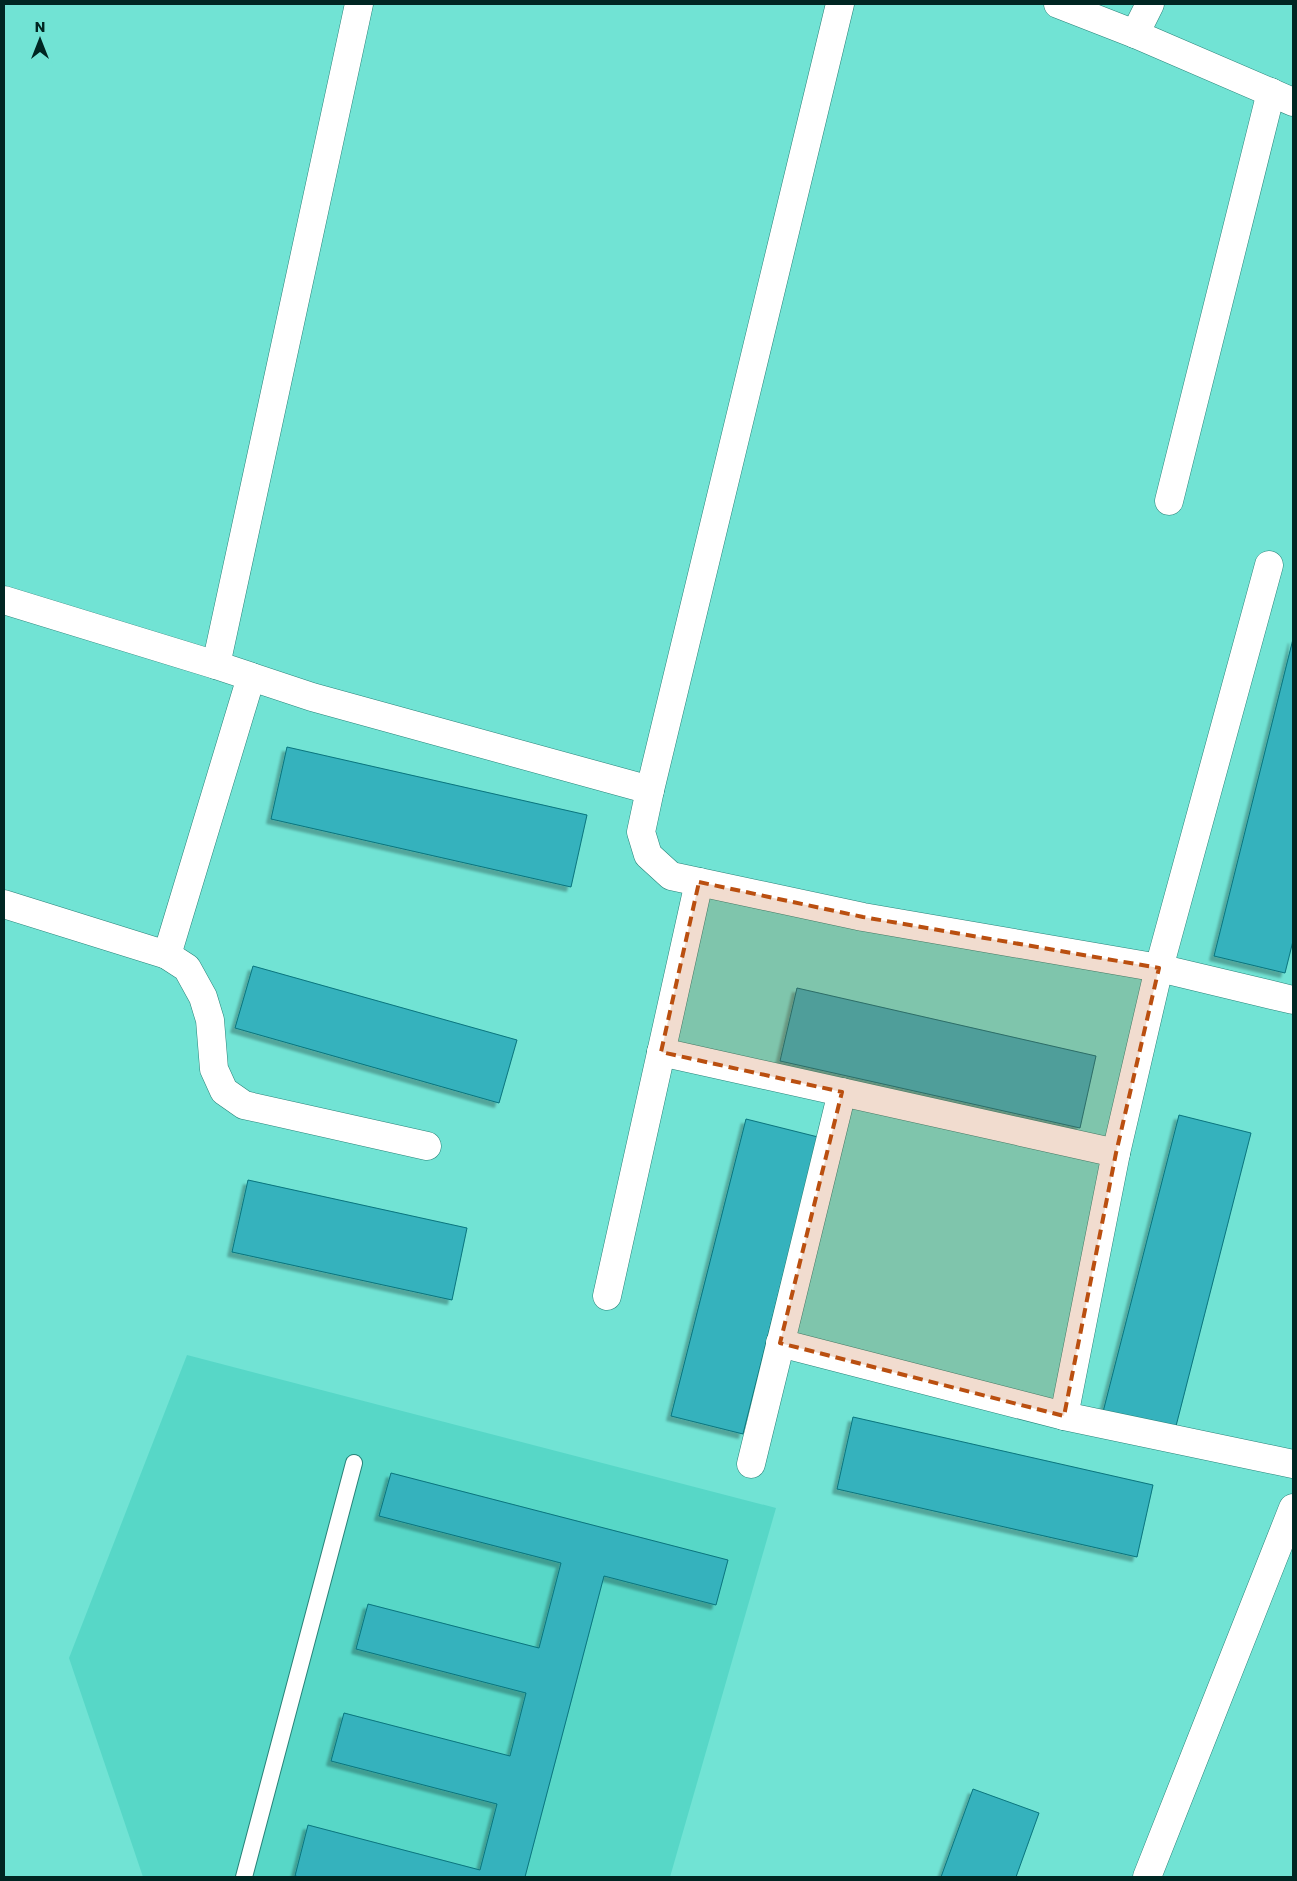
<svg xmlns="http://www.w3.org/2000/svg" width="1297" height="1881" viewBox="0 0 1297 1881" font-family="Poppins,sans-serif">
<style>
.built{fill:#57d7c7}
.building{fill:#34b2bd;stroke:#08747d;filter:url(#shadow)}
.lines{fill:none;stroke-linecap:round;stroke-linejoin:round}
.lane-casing{stroke:#288379;stroke-width:18}
.street-casing{stroke:#288379;stroke-width:29}
.lane{stroke:#fff;stroke-width:16}
.street{stroke:#fff;stroke-width:28}
.marked{fill:#ba4f10;fill-opacity:0.2;stroke:#ba4f10;stroke-width:4;stroke-dasharray:10 6;stroke-linejoin:round}
</style>
<defs>
<filter id="shadow"><feDropShadow dx="-4.5" dy="4.5" stdDeviation="1" flood-color="#0004"/></filter>
</defs>
<rect width="100%" height="100%" fill="#71e3d4"/>
<path class="built" d="M187 1355 776 1508 670 1877H143L69 1658Z"/>
<g class="building">
<path d="M1293 639V941L1285 973 1214 956Z"/>
<path d="M287 747 587 815 571 887 271 819Z"/>
<path d="M253 966 517 1040 499 1103 235 1028Z"/>
<path d="M797 988 1096 1056 1080 1128 780 1061Z"/>
<path d="M1179 1115 1251 1133 1175 1430 1103 1412Z"/>
<path d="M746 1119 818 1137 743 1434 671 1416Z"/>
<path d="M248 1180 467 1228 452 1300 232 1252Z"/>
<path d="M853 1417 1153 1485 1137 1557 837 1489Z"/>
<path d="M391 1473 728 1560 716 1605 604 1576 525 1877H300L295 1876 308 1825 480 1870 497 1804 331 1761 344 1713 510 1756 526 1693 356 1649 368 1604 539 1648 561 1563 379 1516Z"/>
<path d="M973 1789 1039 1813 1016 1877H941Z"/>
</g>
<g class="lines">
<g class="lane-casing">
<path id="lane" d="M244 1877 354 1463"/>
</g>
<g class="street-casing">
<g id="street">
<path d="M1058 4 1135 34 1293 102"/>
<path d="M1135 34 1150 4"/>
<path d="M1169 501 1271 92"/>
<path d="M4 600 216 665 312 697 650 790 641 832 648 855 671 876 863 917 1159 968 1293 1000"/>
<path d="M216 665 359 4"/>
<path d="M650 790 840 4"/>
<path d="M4 904 167 955 251 677"/>
<path d="M167 955 187 968 203 997 210 1020 214 1069 224 1091 244 1105 427 1146"/>
<path d="M661 1052 1116 1153"/>
<path d="M607 1296 699 882"/>
<path d="M780 1343 1064 1416 1293 1464"/>
<path d="M1064 1416 1116 1153 1159 968 1269 565"/>
<path d="M751 1464 842 1092"/>
<path d="M1147 1877 1293 1508"/>
</g>
</g>
<use href="#lane" class="lane"/>
<use href="#street" class="street"/>
</g>
<path class="marked" d="M699 882 863 917 1159 968 1116 1153 1064 1416 780 1343 842 1092 661 1052Z"/>
<rect width="1297" height="1881" fill="none" stroke="#002622" stroke-width="10"/>
<g transform="translate(40 40)" stroke="#71e3d4" stroke-width="4" paint-order="stroke">
<path d="M0-4L9 19L0 12L-9 19Z" fill="#002622"/>
<text y="-8" font-size="14" font-weight="bold" text-anchor="middle" fill="#002622">N</text>
</g>
</svg>
